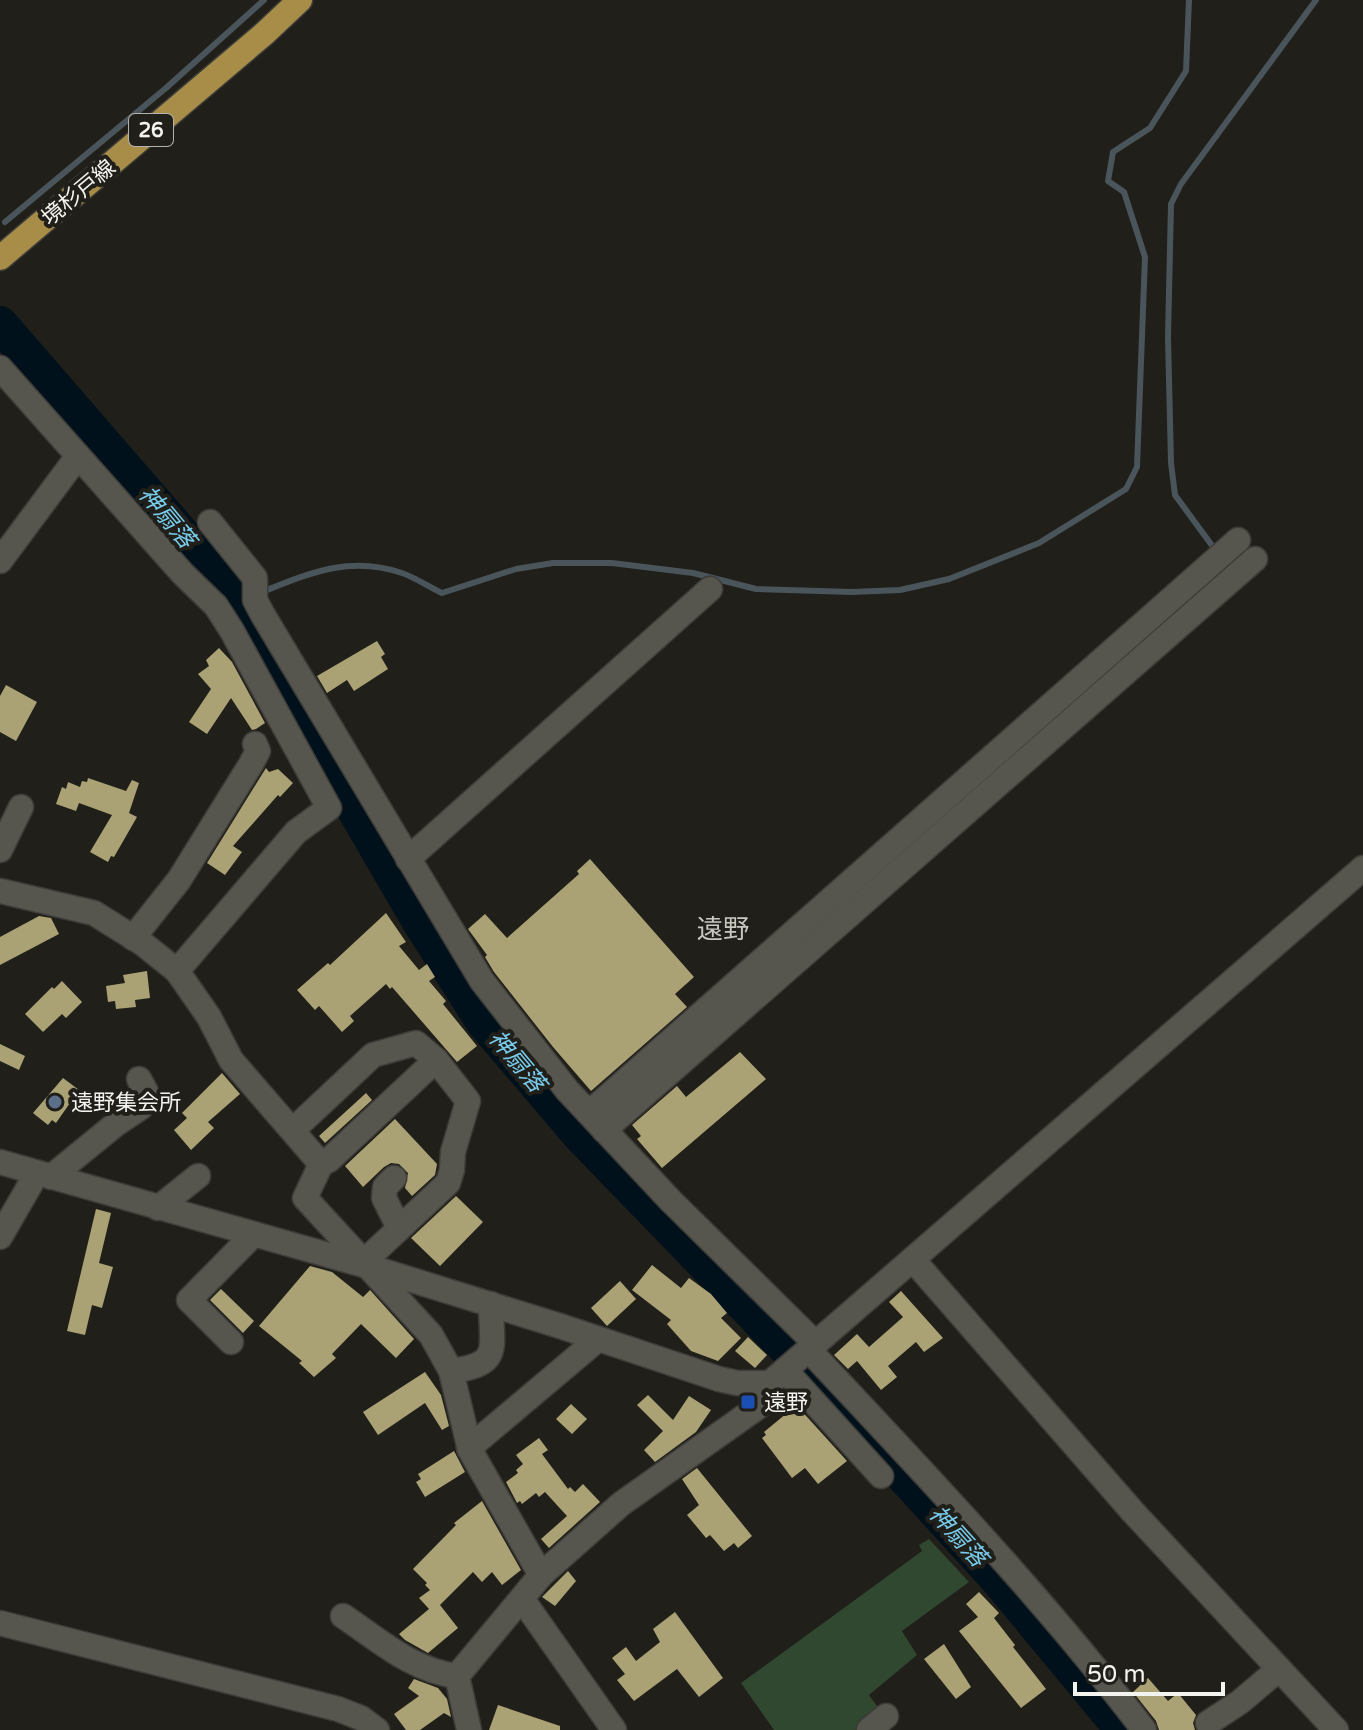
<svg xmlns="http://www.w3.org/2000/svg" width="1363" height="1730" viewBox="0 0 1363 1730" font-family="'Varela Round','Noto Sans JP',sans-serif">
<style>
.green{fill:#304730}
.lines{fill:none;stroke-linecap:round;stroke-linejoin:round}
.stream{stroke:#49555b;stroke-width:6}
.river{stroke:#00111b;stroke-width:36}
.building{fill:#aaa274}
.minor-casing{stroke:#3d3c38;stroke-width:27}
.major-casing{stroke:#3d3c38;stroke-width:27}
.minor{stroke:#56564f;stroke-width:24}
.major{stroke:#a88d48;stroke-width:24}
.service-dot{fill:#5c6f8a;stroke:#201f1a;stroke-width:3}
.transit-dot{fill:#1a4fb4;stroke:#201f1a;stroke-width:3}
.labels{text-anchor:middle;stroke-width:8;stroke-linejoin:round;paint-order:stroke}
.shield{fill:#201f1a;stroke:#b4b3af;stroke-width:2}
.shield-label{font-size:20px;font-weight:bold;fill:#f3f3ef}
.street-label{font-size:22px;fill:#f3f3ef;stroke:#201f1a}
.poi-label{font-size:22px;fill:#f3f3ef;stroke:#201f1a;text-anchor:start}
.water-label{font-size:24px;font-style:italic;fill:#77cbeb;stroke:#201f1a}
.quarter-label{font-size:26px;fill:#c8c7c0;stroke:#201f1a}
</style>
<rect width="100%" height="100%" fill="#201f1a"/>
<path class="green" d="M929 1539 969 1582 902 1631 917 1655 869 1695 882 1713 862 1730H774L741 1683 922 1551 919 1545Z"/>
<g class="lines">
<g class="stream">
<path d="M5 222 166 88 264 0"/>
<path d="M1216 551 1175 495 1171 463 1168 337 1171 204 1181 184 1316 0"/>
<path d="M262 592C310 573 350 555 402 573 416 578 429 587 442 593L516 569 553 563H612L693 573 756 589 852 592 900 590 949 579 1039 543 1126 489 1137 467 1145 257 1124 192 1108 181 1113 152 1150 128 1186 71 1189 0"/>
<path d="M234 602 248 597"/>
<path d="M581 1136 593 1125"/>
</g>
<path class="river" d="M0 324 182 534 234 602 419 920 483 1021 581 1136 794 1356 997 1578 1123 1730"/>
</g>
<g class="building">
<path d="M377 641 385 654 381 657 388 669 354 691 347 680 327 693 317 676Z"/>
<path d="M219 648 232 662 265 723 256 729 252 730 231 698 207 734 189 722 211 689 198 674 209 666 206 660Z"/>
<path d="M6 685 37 702 16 741 0 732V696Z"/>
<path d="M266 768 269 772 278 769 293 783 280 797 278 795 233 846 242 852 225 875 207 863Z"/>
<path d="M88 778 126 791 132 780 139 783 129 813 137 817 114 857 111 856 108 862 90 852 112 815 79 803 76 811 56 804 62 787 66 789 68 782 80 787 82 781 87 782Z"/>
<path d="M590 859 694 977 675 994 687 1007 591 1091 553 1047 494 972 485 957 487 955 468 929 485 914 507 938 579 874 577 871Z"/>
<path d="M386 913 406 942 399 946 419 970 427 964 435 977 429 981 446 1001 443 1004 477 1046 457 1062 392 987 390 989 386 984 350 1016 354 1021 342 1032 319 1006 315 1010 297 990 328 963 330 965Z"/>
<path d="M39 916 51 918 59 934 0 965V937Z"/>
<path d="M147 971 150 998 135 1000 136 1007 116 1009 115 1001 108 1002 106 986 125 983 123 975Z"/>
<path d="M62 981 82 1002 66 1018 62 1014 43 1032 25 1014 52 987 54 989Z"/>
<path d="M0 1044 25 1056 19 1070 0 1061Z"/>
<path d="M740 1052 766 1079 662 1168 637 1139 641 1136 632 1125 677 1086 686 1097Z"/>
<path d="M222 1073 240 1094 208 1122 214 1128 191 1150 174 1130 187 1118 182 1113Z"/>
<path d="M63 1078 79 1090 56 1123 52 1120 48 1125 33 1113Z"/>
<path d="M366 1093 372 1100 325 1143 319 1136Z"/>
<path d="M395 1119 437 1164 435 1175 412 1196 405 1188 408 1173 399 1164 391 1163 384 1167 363 1187 345 1166Z"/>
<path d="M456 1196 483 1222 440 1266 411 1238Z"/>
<path d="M96 1209 111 1213 99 1263 113 1267 102 1308 92 1305 85 1335 67 1331Z"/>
<path d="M652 1265 681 1288 689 1278 711 1294 727 1313 721 1318 741 1338 718 1361 691 1351 667 1324 671 1320 632 1290Z"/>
<path d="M310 1266 332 1272 363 1297 370 1290 414 1339 396 1358 361 1324 332 1354 336 1358 314 1377 299 1363 302 1361 259 1326Z"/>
<path d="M620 1281 636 1299 607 1326 591 1308Z"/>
<path d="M221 1289 254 1321 243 1333 210 1300Z"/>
<path d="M901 1291 943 1338 924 1352 916 1342 888 1366 897 1377 881 1390 857 1361 848 1369 834 1355 857 1334 869 1347 903 1317 889 1302Z"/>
<path d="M748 1337 767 1355 755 1368 735 1351Z"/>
<path d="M425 1372 441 1395 449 1426 442 1430 425 1403 378 1435 363 1412Z"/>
<path d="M648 1395 673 1420 689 1396 711 1410 696 1432 655 1462 644 1450 663 1431 637 1405Z"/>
<path d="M789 1397 847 1461 818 1484 805 1468 792 1478 762 1438 766 1435 764 1432 787 1413H774Z"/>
<path d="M571 1404 587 1419 572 1434 556 1419Z"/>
<path d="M539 1438 548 1450 542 1454 568 1489 570 1487 575 1492 583 1484 600 1502 549 1548 541 1539 567 1516 545 1492 539 1497 536 1493 522 1504 520 1501 517 1503 506 1482 518 1473 516 1470 523 1464 516 1455Z"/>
<path d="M454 1451 465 1472 425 1497 416 1482 421 1479 418 1474Z"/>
<path d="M697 1468 752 1536 738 1548 734 1543 724 1551 710 1535 706 1538 687 1515 699 1505 682 1479Z"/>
<path d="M482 1501 521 1570 502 1585 492 1572 482 1582 473 1572 440 1605 458 1628 428 1653 405 1640 399 1634 429 1609 419 1598 430 1590 425 1585 427 1583 413 1569 456 1525 454 1523Z"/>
<path d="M568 1571 576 1581 555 1606 542 1597Z"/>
<path d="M979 1592 999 1613 994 1618 1015 1645 1013 1647 1046 1689 1021 1708 959 1631 978 1617 966 1604Z"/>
<path d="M675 1612 723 1678 699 1697 677 1669 634 1701 617 1680 625 1674 612 1658 626 1647 636 1661 660 1642 653 1629Z"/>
<path d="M944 1644 971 1687 956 1699 924 1659Z"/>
<path d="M1148 1678 1168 1701 1178 1693 1196 1715 1193 1723 1195 1730H1159L1156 1721 1133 1692Z"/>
<path d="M414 1679 438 1688 447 1699 451 1717 444 1713 420 1730H406L394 1714 419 1696 408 1688Z"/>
<path d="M498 1705 560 1726V1730H489Z"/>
</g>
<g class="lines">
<g class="minor-casing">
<g id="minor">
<path d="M0 368 183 574 216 606 232 631 329 808 296 832 177 971"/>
<path d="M210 522 255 578V600L263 615 482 981 567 1090 671 1201 816 1344"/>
<path d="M0 561 78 456"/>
<path d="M0 850 21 807"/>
<path d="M408 859 710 589"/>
<path d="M0 891 94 913 142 943 177 971 209 1017 231 1060 321 1164 305 1198 431 1335 451 1371 470 1450 541 1575"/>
<path d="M133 938 179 880 251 764 258 751 255 744"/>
<path d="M589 1113 1238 540"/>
<path d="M293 1130 373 1055 416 1043 436 1060 468 1101 453 1152 452 1170 448 1183 371 1255 367 1266"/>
<path d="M604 1130 1255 559"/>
<path d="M0 1162 367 1266 560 1326 719 1379 737 1383H770L1363 868"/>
<path d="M321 1164 329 1160 436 1060"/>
<path d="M51 1177 116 1124 140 1108 145 1103 146 1092 139 1079"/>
<path d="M394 1178 385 1187 384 1198 399 1228"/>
<path d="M158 1208 198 1176"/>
<path d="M0 1237 37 1173"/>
<path d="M914 1261 1133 1512 1336 1730"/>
<path d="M231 1342 189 1300 254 1234"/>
<path d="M809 1350C924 1473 1042 1596 1144 1730"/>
<path d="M785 1370 881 1476"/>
<path d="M451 1371C503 1364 491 1349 491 1304"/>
<path d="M469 1448 597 1340"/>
<path d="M522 1599 614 1730"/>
<path d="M343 1616C379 1640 413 1671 457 1676"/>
<path d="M0 1623 338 1709 361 1718 377 1730"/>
<path d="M1208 1723 1240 1702 1279 1669"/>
<path d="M469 1730 457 1676 541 1575 621 1504 762 1404 770 1383"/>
<path d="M869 1730 886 1716"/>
</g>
</g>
<g class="major-casing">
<path id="major" d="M0 258 265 33 300 0"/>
</g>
<use href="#minor" class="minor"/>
<use href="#major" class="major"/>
</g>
<circle class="service-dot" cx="55" cy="1102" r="8"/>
<rect class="transit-dot" x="740" y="1394" width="16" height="16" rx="4"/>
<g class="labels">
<rect class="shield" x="129" y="114" width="44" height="32" rx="6"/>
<g class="shield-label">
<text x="151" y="137">26</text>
</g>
<g class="street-label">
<text transform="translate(78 192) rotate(-40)" y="8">境杉戸線</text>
</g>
<g class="poi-label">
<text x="71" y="1110">遠野集会所</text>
<text x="764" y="1410">遠野</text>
</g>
<g class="water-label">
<text transform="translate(167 517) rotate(50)" y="8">神扇落</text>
<text transform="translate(517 1061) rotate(50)" y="8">神扇落</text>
<text transform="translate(958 1536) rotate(48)" y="8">神扇落</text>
</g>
<g class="quarter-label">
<text x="723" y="938">遠野</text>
</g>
</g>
<path d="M1075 1682v12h148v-12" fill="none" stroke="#f3f3ef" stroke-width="4"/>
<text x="1087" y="1682" font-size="24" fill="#f3f3ef" stroke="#201f1a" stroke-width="6" paint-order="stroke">50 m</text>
</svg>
